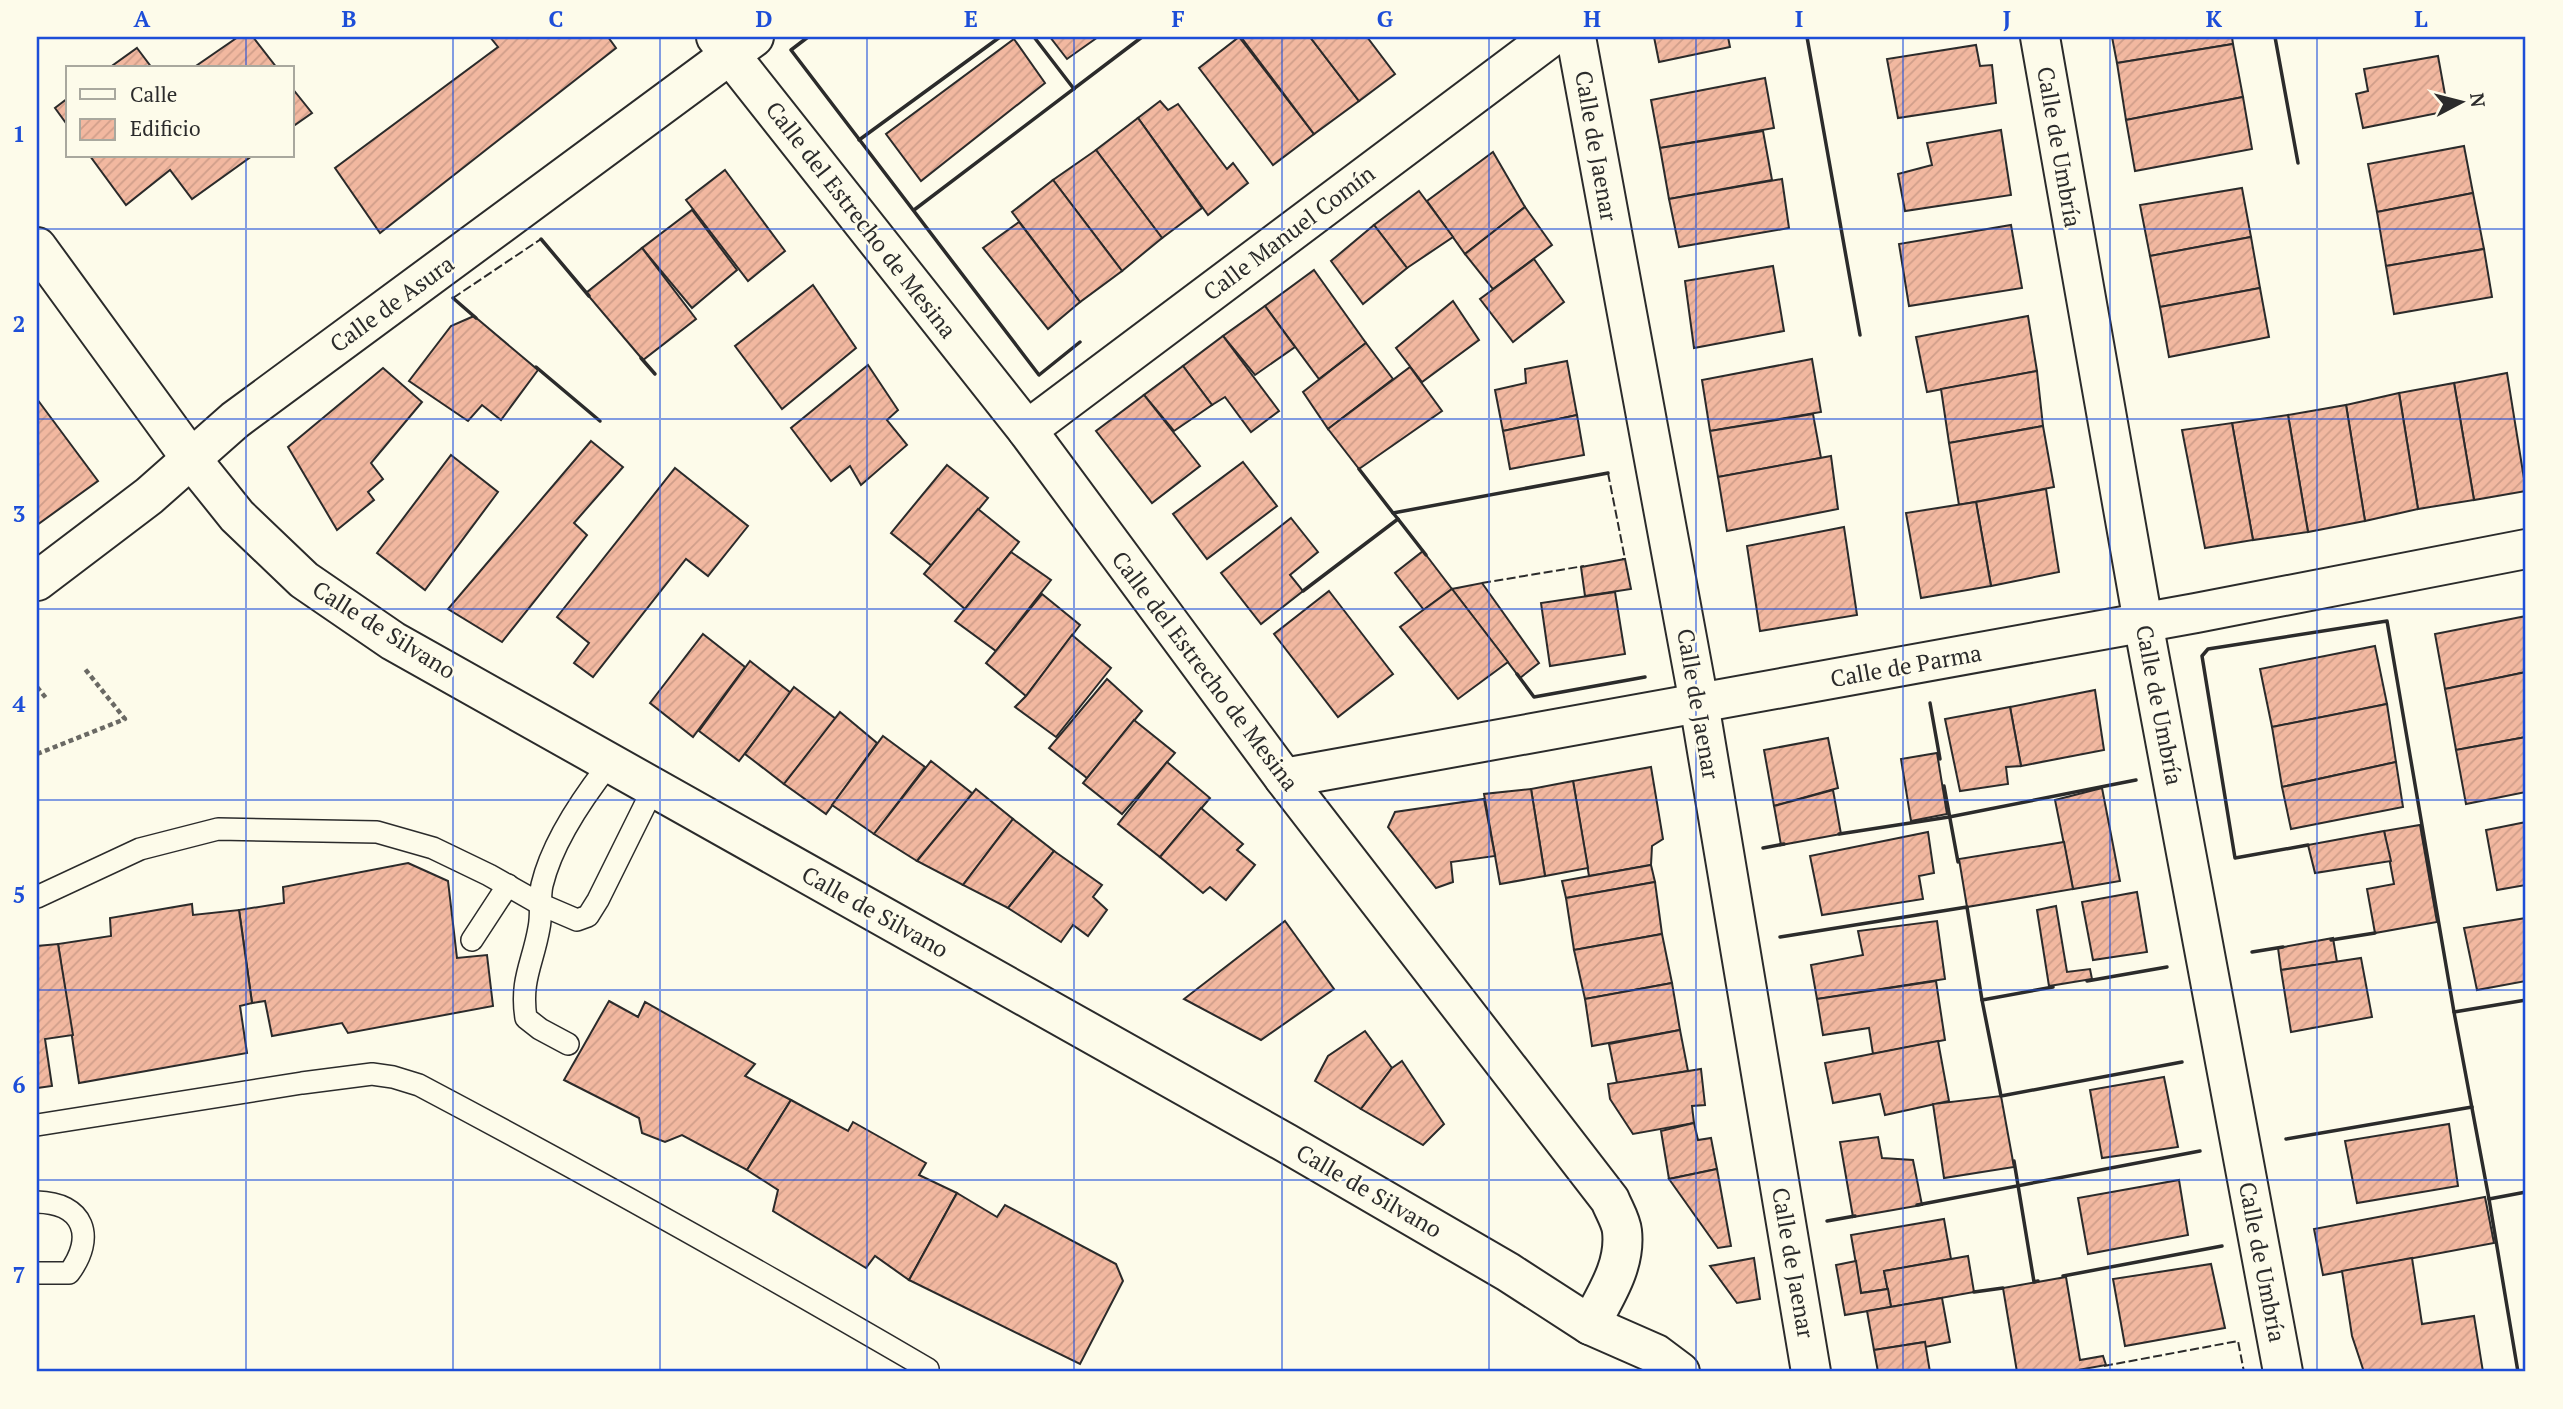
<svg xmlns="http://www.w3.org/2000/svg" width="2563" height="1409" viewBox="0 0 2563 1409" font-family="'PT Serif',serif">
<style>
.building{fill:url(#building-hatch);stroke:#2b2b2b;stroke-width:2}
.lines{fill:none;stroke-linecap:round;stroke-linejoin:round}
.lane-casing{stroke:#2b2b2b;stroke-width:24}
.street-casing{stroke:#2b2b2b;stroke-width:42}
.path{stroke:#6a6964;stroke-width:4.5;stroke-dasharray:5 3.5;stroke-linecap:butt}
.lane{stroke:#fdfbea;stroke-width:21}
.street{stroke:#fdfbea;stroke-width:38}
.fence{stroke:#2b2b2b;stroke-width:2;stroke-dasharray:9 3.5;stroke-linecap:butt}
.wall{stroke:#2b2b2b;stroke-width:3.5}
.grid{fill:none;stroke:#1d4ed8;stroke-width:2;stroke-opacity:0.55}
.labels{text-anchor:middle;stroke-width:5;stroke-linejoin:round;paint-order:stroke}
.street-label{font-size:23px;fill:#2b2b2b;stroke:#fdfbea}
.neatline{fill:none;stroke:#1d4ed8;stroke-width:2.5}
.grid-label{font-size:23px;text-anchor:middle;font-weight:bold;fill:#1d4ed8}
</style>
<defs>
<pattern id="building-hatch" width="6" height="6" patternUnits="userSpaceOnUse" patternTransform="scale(1.75)"><rect width="6" height="6" fill="#f2b8a0"/><path d="M-1 1l2-2M0 6l6-6M5 7l2-2" fill="none" stroke="#d09e8a"/></pattern>
</defs>
<rect width="100%" height="100%" fill="#fdfbea"/>
<g class="building">
<path d="M238 37H253L277 68H193Z"/>
<path d="M490 37H608L616 48 380 233 335 168 498 47Z"/>
<path d="M1050 37H1098L1067 59Z"/>
<path d="M1239 37 1314 134 1273 165 1199 68Z"/>
<path d="M1241 37H1310L1359 101 1314 134Z"/>
<path d="M1310 37H1367L1395 74 1359 101Z"/>
<path d="M1654 37H1728L1730 47 1659 62Z"/>
<path d="M2112 37H2232L2233 44 2117 63Z"/>
<path d="M1014 39 1045 83 921 181 886 134Z"/>
<path d="M2233 44 2243 97 2126 120 2117 63Z"/>
<path d="M1976 45 1980 66 1992 65 1996 103 1898 118 1887 59Z"/>
<path d="M137 48 152 68H109Z"/>
<path d="M2438 56 2448 111 2363 128 2356 94 2368 91 2364 69Z"/>
<path d="M1765 78 1774 128 1660 148 1651 100Z"/>
<path d="M292 88 312 113 292 127Z"/>
<path d="M2243 97 2252 149 2135 171 2126 120Z"/>
<path d="M68 98V126L55 108Z"/>
<path d="M1160 101 1168 110 1178 104 1227 169 1233 163 1248 183 1208 215 1138 118Z"/>
<path d="M1138 118 1202 208 1162 238 1096 150Z"/>
<path d="M2001 130 2011 195 1905 211 1898 174 1932 165 1927 143Z"/>
<path d="M1763 131 1772 180 1669 199 1660 148Z"/>
<path d="M2464 146 2473 193 2377 212 2368 164Z"/>
<path d="M1096 150 1162 238 1122 271 1053 180Z"/>
<path d="M1493 152 1525 207 1465 254 1427 201Z"/>
<path d="M90 156H252L192 199 170 170 126 205Z"/>
<path d="M725 170 785 251 748 281 686 200Z"/>
<path d="M1782 179 1789 228 1679 247 1669 199Z"/>
<path d="M1053 180 1122 271 1080 302 1012 212Z"/>
<path d="M2242 188 2251 237 2150 256 2140 205Z"/>
<path d="M1419 191 1453 237 1407 268 1374 225Z"/>
<path d="M2473 193 2484 249 2386 266 2377 212Z"/>
<path d="M1525 207 1552 245 1493 289 1465 254Z"/>
<path d="M692 210 737 270 692 308 642 248Z"/>
<path d="M1019 222 1080 302 1048 329 983 248Z"/>
<path d="M1374 225 1407 268 1363 304 1331 261Z"/>
<path d="M2011 225 2022 288 1909 306 1899 244Z"/>
<path d="M2251 237 2260 288 2160 307 2150 256Z"/>
<path d="M642 248 696 319 643 360 586 293Z"/>
<path d="M2484 249 2492 297 2394 314 2386 266Z"/>
<path d="M1534 259 1564 302 1513 342 1480 299Z"/>
<path d="M1773 266 1784 331 1694 348 1685 281Z"/>
<path d="M1314 270 1366 343 1319 379 1265 306Z"/>
<path d="M813 285 856 348 782 409 735 346Z"/>
<path d="M2260 288 2269 337 2169 357 2160 307Z"/>
<path d="M1453 301 1479 340 1422 382 1396 348Z"/>
<path d="M1265 306 1295 347 1255 375 1223 336Z"/>
<path d="M474 316 538 370 501 420 482 405 468 421 409 381 451 326Z"/>
<path d="M2028 316 2037 371 1927 392 1916 337Z"/>
<path d="M1223 336 1279 411 1251 432 1225 397 1212 405 1183 366Z"/>
<path d="M1366 343 1393 379 1328 429 1303 392Z"/>
<path d="M1812 359 1821 412 1710 431 1702 380Z"/>
<path d="M1567 361 1577 415 1503 431 1495 390 1526 383 1525 369Z"/>
<path d="M868 365 898 410 887 420 907 445 861 485 850 466 831 481 791 428Z"/>
<path d="M1183 366 1212 405 1174 431 1144 395Z"/>
<path d="M1410 367 1442 411 1359 469 1328 429Z"/>
<path d="M383 368 422 402 371 463 383 479 368 492 374 500 337 530 288 447Z"/>
<path d="M2037 371 2043 426 1949 443 1941 389Z"/>
<path d="M2507 373 2526 491 2474 500 2454 383Z"/>
<path d="M2454 383 2474 500 2418 509 2399 393Z"/>
<path d="M2399 393 2418 509 2365 521 2346 405Z"/>
<path d="M1144 395 1200 466 1152 503 1096 431Z"/>
<path d="M37 399 98 481 37 525Z"/>
<path d="M2346 405 2365 521 2308 532 2288 415Z"/>
<path d="M1813 414 1821 458 1718 477 1710 431Z"/>
<path d="M1577 415 1584 455 1510 469 1503 431Z"/>
<path d="M2288 415 2308 532 2253 540 2232 423Z"/>
<path d="M2232 423 2253 540 2205 548 2182 430Z"/>
<path d="M2043 426 2054 487 1959 505 1949 443Z"/>
<path d="M591 441 623 467 574 523 587 535 502 642 448 609Z"/>
<path d="M451 455 498 492 425 590 377 553Z"/>
<path d="M1831 456 1838 509 1727 531 1718 477Z"/>
<path d="M1243 462 1277 506 1207 559 1173 514Z"/>
<path d="M947 465 988 498 932 566 891 533Z"/>
<path d="M675 468 748 526 708 576 686 559 593 677 574 663 589 643 557 617Z"/>
<path d="M2046 489 2059 572 1991 586 1976 502Z"/>
<path d="M1976 502 1991 586 1921 598 1906 513Z"/>
<path d="M978 509 1019 542 965 609 924 574Z"/>
<path d="M1291 518 1318 552 1290 575 1303 591 1261 624 1221 573Z"/>
<path d="M1844 527 1857 615 1760 631 1747 546Z"/>
<path d="M1423 551 1452 589 1424 610 1395 573Z"/>
<path d="M1011 552 1051 580 996 651 955 621Z"/>
<path d="M1625 559 1631 589 1585 596 1581 567Z"/>
<path d="M1482 583 1539 663 1520 678 1452 589Z"/>
<path d="M1452 589 1508 662 1458 699 1400 627Z"/>
<path d="M1329 591 1393 674 1338 717 1274 634Z"/>
<path d="M1615 592 1625 654 1550 666 1541 603Z"/>
<path d="M1042 594 1080 625 1026 696 986 663Z"/>
<path d="M2526 616V672L2445 689 2435 634Z"/>
<path d="M703 634 745 667 693 737 650 703Z"/>
<path d="M1072 635 1111 668 1056 737 1015 707 1026 696Z"/>
<path d="M2375 646 2387 704 2272 727 2260 669Z"/>
<path d="M750 661 791 693 739 761 699 731Z"/>
<path d="M2526 672V737L2456 750 2445 689Z"/>
<path d="M1107 679 1142 711 1087 778 1049 748Z"/>
<path d="M794 687 836 719 784 784 745 754Z"/>
<path d="M2095 690 2104 750 2021 766 2010 707Z"/>
<path d="M2387 704 2396 762 2282 787 2272 727Z"/>
<path d="M2010 707 2021 766 2006 767 2008 784 1960 791 1945 719Z"/>
<path d="M840 712 877 743 826 814 784 784Z"/>
<path d="M1134 720 1175 753 1122 814 1083 783Z"/>
<path d="M883 736 925 767 874 834 832 805Z"/>
<path d="M2526 737V792L2466 804 2456 750Z"/>
<path d="M1828 738 1838 788 1774 806 1764 750Z"/>
<path d="M1937 753 1947 814 1911 821 1901 759Z"/>
<path d="M931 761 973 794 917 861 874 834Z"/>
<path d="M1167 762 1210 798 1160 857 1118 824Z"/>
<path d="M2396 762 2403 807 2291 829 2282 787Z"/>
<path d="M1651 767 1663 839 1652 846 1651 865 1589 876 1573 781Z"/>
<path d="M1573 781 1588 868 1545 876 1531 789Z"/>
<path d="M2102 788 2120 881 2073 889 2055 800Z"/>
<path d="M976 789 1013 819 963 885 917 861Z"/>
<path d="M1531 789 1545 876 1500 884 1484 794Z"/>
<path d="M1833 790 1841 834 1781 845 1774 806Z"/>
<path d="M1484 799 1495 856 1451 862 1453 882 1436 888 1388 827 1395 812Z"/>
<path d="M1201 808 1243 844 1237 850 1255 865 1226 900 1210 887 1203 893 1160 857Z"/>
<path d="M1013 819 1054 851 1008 908 963 885Z"/>
<path d="M2526 822V885L2497 890 2486 830Z"/>
<path d="M2420 825 2437 922 2375 933 2367 889 2394 884 2384 831Z"/>
<path d="M2384 831 2391 861 2315 873 2308 845Z"/>
<path d="M1928 832 1934 873 1919 876 1923 899 1822 915 1810 856Z"/>
<path d="M2064 842 2073 889 1967 907 1959 859Z"/>
<path d="M1054 851 1102 885 1093 897 1107 910 1088 936 1073 925 1061 942 1008 908Z"/>
<path d="M408 863 448 881 457 958 487 955 493 1006 348 1033 342 1023 272 1036 265 1001 252 1003 239 910 284 903 283 887Z"/>
<path d="M1651 865 1655 882 1566 898 1562 881Z"/>
<path d="M1655 882 1662 934 1574 950 1566 898Z"/>
<path d="M2137 892 2147 952 2093 960 2082 902Z"/>
<path d="M192 904 193 915 239 910 252 1003 240 1006 247 1053 79 1083 58 944 111 936 110 918Z"/>
<path d="M2056 906 2067 972 2090 969 2092 979 2049 986 2037 910Z"/>
<path d="M2526 918V981L2477 990 2464 928Z"/>
<path d="M1285 921 1334 989 1261 1040 1184 999Z"/>
<path d="M1937 921 1945 979 1817 999 1811 965 1863 955 1858 931Z"/>
<path d="M1662 934 1672 983 1585 999 1574 950Z"/>
<path d="M2333 938 2337 962 2281 970 2278 948Z"/>
<path d="M58 944 73 1035 45 1039 52 1086 37 1088V946Z"/>
<path d="M2361 958 2372 1017 2291 1032 2281 970Z"/>
<path d="M1936 981 1945 1040 1873 1054 1869 1028 1823 1035 1817 999Z"/>
<path d="M1672 983 1680 1030 1592 1046 1585 999Z"/>
<path d="M609 1001 638 1017 645 1002 755 1064 745 1076 791 1100 747 1170 682 1135 665 1142 642 1133 639 1118 564 1080Z"/>
<path d="M1680 1030 1688 1071 1617 1083 1609 1044Z"/>
<path d="M1365 1031 1392 1068 1361 1109 1315 1081 1328 1056Z"/>
<path d="M1938 1041 1949 1101 1885 1115 1880 1094 1833 1103 1825 1063Z"/>
<path d="M1402 1061 1444 1124 1423 1145 1361 1109 1392 1068Z"/>
<path d="M1701 1069 1705 1105 1692 1106 1694 1123 1633 1134 1610 1099 1608 1084Z"/>
<path d="M2164 1077 2178 1147 2102 1158 2090 1090Z"/>
<path d="M2001 1096 2014 1167 1944 1178 1933 1104Z"/>
<path d="M791 1100 848 1131 853 1122 926 1163 919 1175 957 1193 909 1280 875 1256 866 1268 773 1211 778 1190 747 1170Z"/>
<path d="M1694 1123 1698 1140 1711 1138 1717 1169 1669 1179 1661 1131Z"/>
<path d="M2449 1124 2458 1186 2357 1203 2345 1141Z"/>
<path d="M1878 1137 1882 1158 1913 1160 1922 1205 1853 1217 1840 1142Z"/>
<path d="M1717 1169 1731 1246 1718 1248 1669 1179Z"/>
<path d="M2179 1180 2188 1235 2088 1254 2078 1198Z"/>
<path d="M957 1193 997 1217 1005 1205 1116 1264 1123 1281 1080 1364 909 1280Z"/>
<path d="M2485 1197 2494 1243 2323 1275 2314 1229Z"/>
<path d="M1944 1219 1951 1259 1884 1271 1888 1289 1861 1293 1851 1235Z"/>
<path d="M1968 1256 1974 1292 1891 1307 1884 1271Z"/>
<path d="M1754 1258 1760 1299 1737 1303 1710 1266Z"/>
<path d="M2412 1258 2422 1324 2474 1316 2483 1372H2364L2352 1336 2342 1271Z"/>
<path d="M1856 1261 1861 1293 1888 1289 1891 1307 1845 1315 1836 1265Z"/>
<path d="M2211 1264 2225 1328 2125 1346 2113 1279Z"/>
<path d="M2066 1277 2080 1360 2103 1356 2106 1365 2067 1372H2017L2003 1288Z"/>
<path d="M1942 1298 1950 1342 1925 1347V1342L1874 1350 1867 1311Z"/>
<path d="M1925 1342 1930 1372H1878L1874 1350Z"/>
</g>
<g class="lines">
<g class="lane-casing">
<g id="lane">
<path d="M37 897 140 849 218 829 377 832 433 848 489 875 542 905 577 920 588 916 598 900 654 787"/>
<path d="M472 940 508 885"/>
<path d="M568 1044 540 1029 526 1018C520 980 533 963 539 928 542 914 539 898 542 885 552 843 584 796 610 763"/>
<path d="M37 1125 302 1083 372 1074 393 1077 419 1085C591 1176 760 1271 928 1369"/>
<path d="M37 1202C84 1203 96 1237 69 1273H37"/>
</g>
</g>
<g class="street-casing">
<g id="street">
<path d="M716 37 1027 430 1284 778 1610 1200C1614 1210 1621 1221 1622 1231 1626 1266 1605 1296 1590 1325"/>
<path d="M1576 37 1699 703 1811 1372"/>
<path d="M2040 37 2143 622 2283 1372"/>
<path d="M37 247 192 460 237 516 304 580 393 641 1286 1143 1508 1272 1590 1325 1656 1354 1680 1372"/>
<path d="M1027 430 1551 37"/>
<path d="M37 581 149 496 235 420 754 37"/>
<path d="M1284 778 2196 613 2526 549"/>
</g>
</g>
<g class="path">
<path d="M37 687 46 698"/>
<path d="M37 754 125 719 85 669"/>
</g>
<use href="#lane" class="lane"/>
<use href="#street" class="street"/>
<g class="fence">
<path d="M453 298 541 239"/>
<path d="M1608 473 1625 559H1622"/>
<path d="M1482 583 1584 566"/>
<path d="M2104 1366 2238 1341 2244 1372"/>
</g>
<g class="wall">
<path d="M808 37 791 50 1039 375 1080 342"/>
<path d="M1034 37 1074 89"/>
<path d="M1807 37 1860 335"/>
<path d="M2275 37 2298 163"/>
<path d="M859 140 1000 37"/>
<path d="M914 210 1142 37"/>
<path d="M541 239 589 296"/>
<path d="M453 298 476 318"/>
<path d="M641 358 655 374"/>
<path d="M536 367 600 421"/>
<path d="M1359 469 1393 513"/>
<path d="M1398 519 1426 555"/>
<path d="M1303 591 1398 519 1393 513 1608 473"/>
<path d="M1517 674 1534 697 1645 677"/>
<path d="M1930 703 1940 759"/>
<path d="M1944 786 1958 862"/>
<path d="M1839 834 1949 817 2136 780"/>
<path d="M2308 845 2235 858 2202 656 2208 649 2387 621 2454 1012"/>
<path d="M1763 848 1784 844"/>
<path d="M1780 937 1967 907 1982 1000"/>
<path d="M2331 940 2375 933"/>
<path d="M2252 952 2283 947"/>
<path d="M2087 981 2167 967"/>
<path d="M2053 987 1982 1000 2001 1096 2182 1062"/>
<path d="M2286 1139 2472 1107"/>
<path d="M2014 1161 2034 1282 2038 1281"/>
<path d="M2489 1199 2454 1012 2526 1000"/>
<path d="M1917 1205 2200 1151"/>
<path d="M1827 1221 1855 1216"/>
<path d="M2063 1276 2222 1246"/>
<path d="M1974 1292 2003 1288"/>
<path d="M2518 1372 2489 1199 2526 1192"/>
</g>
</g>
<path class="grid" d="M246 37V68M453 37V1372M660 37V1372M867 37V1372M1074 37V1372M1282 37V1372M1489 37V1372M1696 37V1372M1903 37V1372M2110 37V1372M2317 37V1372M246 156V1372M37 229H2526M37 419H2526M37 609H2526M37 800H2526M37 990H2526M37 1180H2526"/>
<g class="labels">
<g class="street-label">
<text transform="translate(1596 146) rotate(80)" y="8">Calle de Jaenar</text>
<text transform="translate(2059 147) rotate(80)" y="8">Calle de Umbría</text>
<text transform="translate(861 220) rotate(52)" y="8">Calle del Estrecho de Mesina</text>
<text transform="translate(1289 233) rotate(-37)" y="8">Calle Manuel Comín</text>
<text transform="translate(392 304) rotate(-36)" y="8">Calle de Asura</text>
<text transform="translate(384 630) rotate(32)" y="8">Calle de Silvano</text>
<text transform="translate(1906 666) rotate(-10)" y="8">Calle de Parma</text>
<text transform="translate(1205 671) rotate(53)" y="8">Calle del Estrecho de Mesina</text>
<text transform="translate(1698 704) rotate(80)" y="8">Calle de Jaenar</text>
<text transform="translate(2159 705) rotate(79)" y="8">Calle de Umbría</text>
<text transform="translate(875 912) rotate(29)" y="8">Calle de Silvano</text>
<text transform="translate(1369 1191) rotate(30)" y="8">Calle de Silvano</text>
<text transform="translate(2262 1262) rotate(79)" y="8">Calle de Umbría</text>
<text transform="translate(1793 1263) rotate(80)" y="8">Calle de Jaenar</text>
</g>
</g>
<rect width="2563" height="1409" fill="none" stroke="#fdfbea" stroke-width="77"/>
<rect x="66" y="66" width="228" height="91" fill="#fdfbea" stroke="#a9a89e" stroke-width="2"/>
<rect x="80" y="89" width="35" height="10" fill="#fdfbea" stroke="#a9a89e" stroke-width="2"/>
<text x="130" y="102" font-size="21" fill="#2b2b2b">Calle</text>
<rect x="80" y="119" width="35" height="21" fill="url(#building-hatch)" stroke="#a9a89e" stroke-width="2"/>
<text x="130" y="136" font-size="21" fill="#2b2b2b">Edificio</text>
<g transform="translate(2461 102) rotate(83)" stroke="#fdfbea" stroke-width="5" paint-order="stroke">
<path d="M0-5L12 26L0 18L-12 26Z" fill="#2b2b2b"/>
<text y="-10" font-size="19" font-weight="bold" text-anchor="middle" fill="#2b2b2b">N</text>
</g>
<rect x="38" y="38" width="2486" height="1332" class="neatline"/>
<g class="grid-label">
<text x="142" y="27">A</text>
<text x="349" y="27">B</text>
<text x="556" y="27">C</text>
<text x="764" y="27">D</text>
<text x="971" y="27">E</text>
<text x="1178" y="27">F</text>
<text x="1385" y="27">G</text>
<text x="1592" y="27">H</text>
<text x="1799" y="27">I</text>
<text x="2007" y="27">J</text>
<text x="2214" y="27">K</text>
<text x="2421" y="27">L</text>
<text x="19" y="142">1</text>
<text x="19" y="332">2</text>
<text x="19" y="522">3</text>
<text x="19" y="712">4</text>
<text x="19" y="903">5</text>
<text x="19" y="1093">6</text>
<text x="19" y="1283">7</text>
</g>
</svg>
